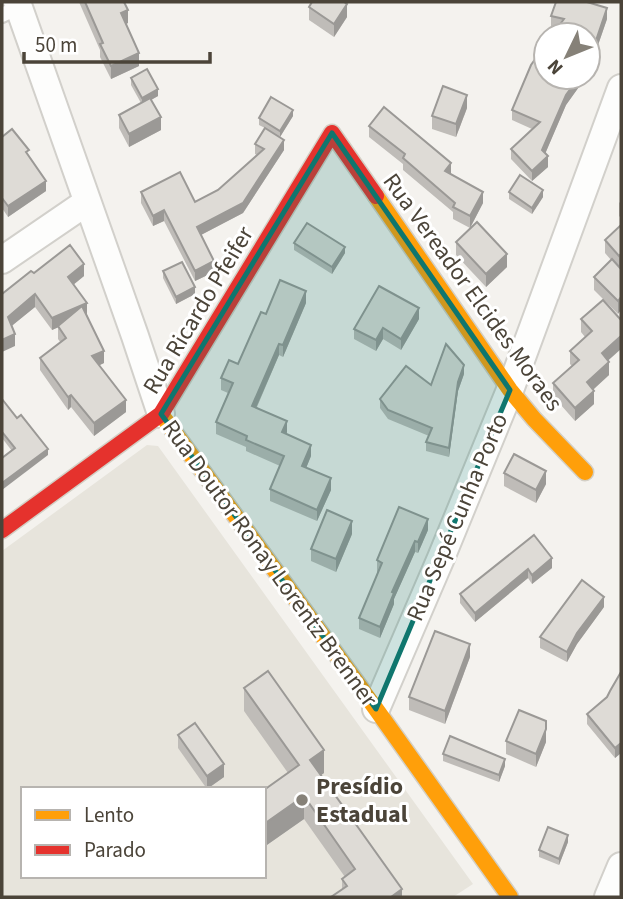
<svg xmlns="http://www.w3.org/2000/svg" width="623" height="899" viewBox="0 0 623 899" font-family="'Source Sans 3',sans-serif">
<style>
.residential{fill:#e7e4dc;fill-rule:evenodd}
.lines{fill:none;stroke-linecap:round;stroke-linejoin:round}
.lane-casing{stroke:#d2d0cb;stroke-width:18}
.street-casing{stroke:#d2d0cb;stroke-width:30}
.slow-casing{stroke:#d3cfc5;stroke-width:19}
.jam-casing{stroke:#d3cfc5;stroke-width:19}
.lane{stroke:#fdfdfc;stroke-width:14}
.street{stroke:#fdfdfc;stroke-width:26}
.slow{stroke:#ff9f0a;stroke-width:16}
.jam{stroke:#e5322d;stroke-width:16}
.wall{fill:#bfbcb8}
.shaded-wall{fill:#9b9996}
.building{fill:#dedbd6;stroke:#9b9996;stroke-width:2}
.marked{fill:#0f766e;fill-opacity:0.2;stroke:#0f766e;stroke-width:5;stroke-linejoin:round}
.poi-dot{fill:#868178;stroke:#fff;stroke-width:2.5}
.labels{text-anchor:middle;stroke-width:6;stroke-linejoin:round;paint-order:stroke}
.street-label{font-size:24px;fill:#4b4439;stroke:#fff}
.poi-label{font-size:24px;font-weight:bold;fill:#4b4439;stroke:#fff;text-anchor:start}
</style>
<rect width="100%" height="100%" fill="#f4f2ee"/>
<path class="residential" d="M147 445 158 446 473 884 453 897H2V551ZM23 789H264V876H23Z"/>
<g class="lines">
<g class="lane-casing">
<path id="lane" d="M2 15 19 7"/>
</g>
<g class="street-casing">
<g id="street">
<path d="M17 2 135 336 161 414"/>
<path d="M2 260 87 202"/>
<path d="M376 709 441 558 510 390 621 88"/>
<path d="M608 897 621 866"/>
</g>
</g>
<g class="slow-casing">
<g id="slow">
<path d="M376 196 510 390 534 419 585 472"/>
<path d="M161 414 376 709 510 897"/>
</g>
</g>
<g class="jam-casing">
<path id="jam" d="M2 530 161 414 332 133 376 196"/>
</g>
<use href="#lane" class="lane"/>
<use href="#street" class="street"/>
<use href="#slow" class="slow"/>
<use href="#jam" class="jam"/>
</g>
<g class="wall">
<path d="M79 2H124L128 23 126 24 139 66 111 79 100 57V50Z"/>
<path d="M309 7 347 17 334 37 309 20Z"/>
<path d="M551 16 607 19 588 74V35L551 26Z"/>
<path d="M546 77H586L566 105 545 154 548 167 532 181 511 159V149L532 129 512 120V110Z"/>
<path d="M131 78 158 96 151 100 161 130 129 147 119 128V115L141 103 131 85Z"/>
<path d="M467 108 456 137 432 129V116Z"/>
<path d="M293 116 280 137 284 150 243 213 201 235 214 272 195 281 164 221 153 226 141 203V192L195 202 218 190 257 155 255 154V144L265 128 259 125V118Z"/>
<path d="M369 126 451 174 483 203 470 228 453 219V212L403 170V164L369 137Z"/>
<path d="M2 137 29 156 46 191 8 217 2 208Z"/>
<path d="M509 192 543 197 532 214 509 199Z"/>
<path d="M621 201V218L619 216V203Z"/>
<path d="M621 225 620 268 618 314 594 290V277L611 260 605 253V240Z"/>
<path d="M456 242 507 267 486 287 456 255Z"/>
<path d="M294 243 345 253 332 274 294 250Z"/>
<path d="M163 271 195 294 176 304 163 278Z"/>
<path d="M34 273 84 276 73 285 87 315 104 363 99 365 126 412 94 436 71 407 68 410 40 370V358L61 343 58 339V327L52 330 35 307 11 326 15 346 2 294Z"/>
<path d="M603 300 609 375 593 390 594 404 575 421 553 396V383L572 366 570 364V351L585 337 581 332V319Z"/>
<path d="M306 303 283 357 279 355 257 407 287 432V434L311 456 306 468 331 490 317 521 270 501V489L280 466 246 451V447L216 434V422L228 393 221 390V378L238 364 266 314Z"/>
<path d="M419 319 401 350 383 339 376 351 354 339V329Z"/>
<path d="M464 374 458 391 449 457 426 451V442L429 436 388 419 380 408V399L431 385Z"/>
<path d="M2 399 48 455 12 451 2 438Z"/>
<path d="M504 473 546 484 536 503 504 486Z"/>
<path d="M428 530 418 553 415 552 394 599V604L380 638 359 629V618L378 572H377V560Z"/>
<path d="M352 534 336 572 311 561V549Z"/>
<path d="M534 535 552 568 532 584 528 578 475 622 460 603V594Z"/>
<path d="M604 607 577 644 567 662 540 648V637Z"/>
<path d="M470 657 445 724 409 710V697Z"/>
<path d="M621 672V753L615 758 587 724V714L607 697Z"/>
<path d="M244 688 324 773 321 775 402 897 342 890V879L345 877 304 819 264 847V790L288 773 244 711Z"/>
<path d="M178 735 224 777 207 789 178 748Z"/>
<path d="M506 741 546 742 536 767 506 754Z"/>
<path d="M443 754 505 766 499 782 443 761Z"/>
<path d="M568 842 559 865 539 857V850Z"/>
</g>
<g class="shaded-wall">
<path d="M347 4V17L334 37V24Z"/>
<path d="M607 8V19L588 74V64Z"/>
<path d="M128 10V23L121 26V13Z"/>
<path d="M139 53V66L111 79V66Z"/>
<path d="M579 77H586L566 105 542 161V150L566 95Z"/>
<path d="M158 89V96L142 105V98Z"/>
<path d="M467 95V108L456 137V124Z"/>
<path d="M293 110V116L280 137V131Z"/>
<path d="M161 117V130L129 147V134Z"/>
<path d="M284 140V150L243 213 197 237V227Z"/>
<path d="M548 156V167L532 181V171Z"/>
<path d="M451 163V175L445 171Z"/>
<path d="M46 181V191L8 217V206Z"/>
<path d="M543 190V197L532 214V208Z"/>
<path d="M483 192V203L470 228V216Z"/>
<path d="M164 210V221L153 226V216Z"/>
<path d="M345 247V253L332 274V267Z"/>
<path d="M507 254V267L486 287V274Z"/>
<path d="M621 254V267L619 269V256Z"/>
<path d="M214 261V272L195 281V271Z"/>
<path d="M84 264V276L68 289V277Z"/>
<path d="M195 287V294L176 304V297Z"/>
<path d="M306 291V303L283 357V345Z"/>
<path d="M35 294V307L8 329V317Z"/>
<path d="M621 297V310L618 314V301Z"/>
<path d="M87 303V315L52 330V318Z"/>
<path d="M419 308V319L401 350V339Z"/>
<path d="M383 328V339L376 351V340Z"/>
<path d="M15 334V346L2 352V340Z"/>
<path d="M621 336V349L602 366V353Z"/>
<path d="M279 344V355L252 417V406Z"/>
<path d="M104 351V363L92 369V356Z"/>
<path d="M609 362V375L587 395V382Z"/>
<path d="M464 365V374L458 391 449 457V448L458 382Z"/>
<path d="M594 391V404L575 421V408Z"/>
<path d="M71 395V407L68 410V397Z"/>
<path d="M126 400V412L94 436V423Z"/>
<path d="M287 421V432L282 444V432Z"/>
<path d="M311 445V456L302 478V466Z"/>
<path d="M48 449V455L2 490V483Z"/>
<path d="M546 471V484L536 503V490Z"/>
<path d="M331 478V490L317 521V510Z"/>
<path d="M428 519V530L418 553V542Z"/>
<path d="M352 521V534L336 572V559Z"/>
<path d="M415 541V552L394 599V604L380 638V627L392 592Z"/>
<path d="M552 558V568L532 584V575Z"/>
<path d="M528 569V578L475 622V613Z"/>
<path d="M604 597V607L577 644 567 662V652L577 633Z"/>
<path d="M470 644V657L445 724V711Z"/>
<path d="M546 729V742L536 767V754Z"/>
<path d="M621 743V753L615 758V748Z"/>
<path d="M324 750V773L310 783V760Z"/>
<path d="M505 759V766L499 782V775Z"/>
<path d="M224 764V777L207 789V776Z"/>
<path d="M304 796V819L264 847V824Z"/>
<path d="M568 835V842L559 865V859Z"/>
<path d="M402 889V897H391Z"/>
</g>
<g class="building">
<path d="M85 2H124L128 10 121 13 139 53 111 66 100 44 103 43Z"/>
<path d="M312 2H344L347 4 334 24 309 7Z"/>
<path d="M556 2H587L607 8 588 64V35H552L564 19 551 16Z"/>
<path d="M546 44V77H579L566 95 542 150 548 156 532 171 511 149 540 122 512 110 531 65Z"/>
<path d="M147 69 158 89 142 98 131 78Z"/>
<path d="M443 86 467 95 456 124 432 116Z"/>
<path d="M271 97 293 110 280 131 259 118Z"/>
<path d="M150 98 161 117 129 134 119 115Z"/>
<path d="M384 107 451 163 445 171 483 192 470 216 453 207 455 203 403 158 405 154 369 126Z"/>
<path d="M265 128 284 140 243 203 197 227 214 261 195 271 164 210 153 216 141 192 180 172 195 202 218 190 264 149 255 144Z"/>
<path d="M12 129 29 150 26 152 46 181 8 206 2 198V137Z"/>
<path d="M520 175 543 190 532 208 509 192Z"/>
<path d="M477 222 507 254 486 274 456 242Z"/>
<path d="M307 223 345 247 332 267 294 243Z"/>
<path d="M621 225V254L619 256 605 240Z"/>
<path d="M70 245 84 264 68 277 87 303 52 318 35 294 8 317 15 334 2 340V294L31 271 34 273Z"/>
<path d="M612 259 621 269V297L618 301 594 277Z"/>
<path d="M182 262 195 287 176 297 163 271Z"/>
<path d="M280 280 306 291 283 345 279 344 252 406 287 421 282 432 311 445 302 466 331 478 317 510 270 489 284 456 246 440 247 436 216 422 233 383 221 378 229 360 238 364 261 312 266 314Z"/>
<path d="M379 286 419 308 401 339 383 328 376 340 354 329Z"/>
<path d="M603 300 621 320V336L602 353 609 362 587 382 594 391 575 408 553 383 579 360 570 351 592 331 581 319Z"/>
<path d="M82 306 104 351 92 356 126 400 94 423 71 395 68 397 40 358 66 338 58 326Z"/>
<path d="M446 344 464 365 458 382 449 448 426 442 432 428 388 410 380 399 406 366 431 385Z"/>
<path d="M2 399 17 418 21 415 48 449 2 483V458L15 448 2 432Z"/>
<path d="M514 454 546 471 536 490 504 473Z"/>
<path d="M399 507 428 519 418 542 415 541 392 592 394 593 380 627 359 618 382 563 377 560Z"/>
<path d="M327 510 352 521 336 559 311 549Z"/>
<path d="M534 535 552 558 532 575 528 569 475 613 460 594Z"/>
<path d="M582 580 604 597 577 633 567 652 540 637Z"/>
<path d="M435 631 470 644 445 711 409 697Z"/>
<path d="M268 671 324 750 310 760 402 889 391 897H331L347 886 342 879 355 869 304 796 264 824V790L299 765 244 688Z"/>
<path d="M621 672V743L615 748 587 714 607 697 610 691Z"/>
<path d="M519 710 546 721V729L536 754 506 741Z"/>
<path d="M195 723 224 764 207 776 178 735Z"/>
<path d="M450 736 505 759 499 775 443 754Z"/>
<path d="M548 827 568 835 559 859 539 850Z"/>
</g>
<path class="marked" d="M332 133 510 390 376 709 161 414Z"/>
<circle class="poi-dot" cx="302" cy="800" r="7"/>
<g class="labels">
<g class="street-label">
<text transform="translate(473 292) rotate(54)" y="8">Rua Vereador Elcides Moraes</text>
<text transform="translate(198 310) rotate(-59)" y="8">Rua Ricardo Pfeifer</text>
<text transform="translate(457 517) rotate(-67)" y="8">Rua Sepé Cunha Porto</text>
<text transform="translate(270 563) rotate(54)" y="8">Rua Doutor Ronay Lorentz Brenner</text>
</g>
<g class="poi-label">
<text x="316" y="794">Presídio<tspan x="316" dy="28">Estadual</tspan></text>
</g>
</g>
<rect width="623" height="899" fill="none" stroke="#4b4439" stroke-width="7"/>
<rect x="21" y="787" width="245" height="91" fill="#ffffff" stroke="#b7b4b0" stroke-width="2"/>
<rect x="35" y="810" width="35" height="10" fill="#ff9f0a" stroke="#b7b4b0" stroke-width="2"/>
<text x="84" y="822" font-size="21" fill="#4b4439">Lento</text>
<rect x="35" y="845" width="35" height="10" fill="#e5322d" stroke="#b7b4b0" stroke-width="2"/>
<text x="84" y="857" font-size="21" fill="#4b4439">Parado</text>
<g transform="translate(567 56) rotate(227)"><circle r="33" fill="#ffffff" stroke="#b7b4b0" stroke-width="2"/>
<path d="M0-5L12 26L0 18L-12 26Z" fill="#868178"/>
<text y="-10" font-size="19" font-weight="bold" text-anchor="middle" fill="#4b4439">N</text>
</g>
<path d="M24 52v10h186v-10" fill="none" stroke="#4b4439" stroke-width="3.5"/>
<text x="35" y="52" font-size="21" fill="#4b4439" stroke="#ffffff" stroke-width="5" paint-order="stroke">50 m</text>
</svg>
